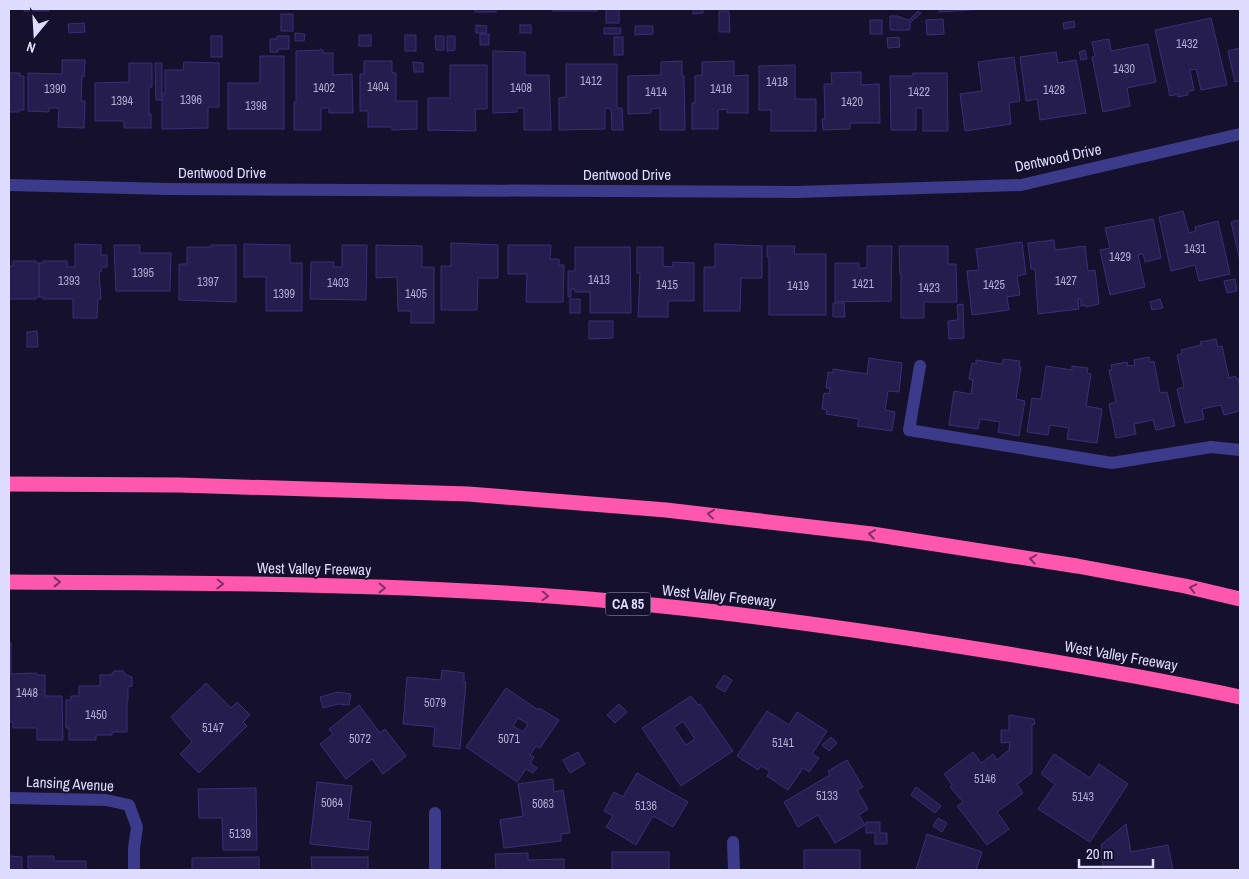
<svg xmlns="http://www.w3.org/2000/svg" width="1249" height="879" viewBox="0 0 1249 879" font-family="'Archivo Narrow',sans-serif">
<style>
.building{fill:#251d4d;stroke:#3b2e79;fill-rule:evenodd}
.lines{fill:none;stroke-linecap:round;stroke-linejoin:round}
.minor{stroke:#3c3b8b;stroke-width:12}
.highway{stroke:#ff57ad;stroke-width:15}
.oneway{stroke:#7e3066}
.labels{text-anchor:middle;stroke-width:4;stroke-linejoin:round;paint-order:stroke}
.number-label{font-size:12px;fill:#b0acd2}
.shield{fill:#15112c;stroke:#a29fc0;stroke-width:1}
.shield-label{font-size:14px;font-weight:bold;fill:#dedcff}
.street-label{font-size:15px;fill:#dedcff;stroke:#15112c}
</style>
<rect width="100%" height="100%" fill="#15112c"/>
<g class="building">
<path d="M24 9H48L49 11H24Z"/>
<rect x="475" y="9" width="21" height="3"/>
<rect x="553" y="9" width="44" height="2"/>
<rect x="606" y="9" width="13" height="14"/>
<path d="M693 9H703V13L693 14Z"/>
<path d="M939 9H984L939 12Z"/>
<path d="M719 11H729L730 32H719Z"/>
<path d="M918 11 921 13 910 23V30H890V16H897L909 20Z"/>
<rect x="281" y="14" width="12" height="17"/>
<path d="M1211 18 1227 85 1201 90 1196 69 1190 70 1194 90 1187 92 1188 95 1178 97V94L1170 96 1155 30Z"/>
<path d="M943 19 944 34 927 35 926 20Z"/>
<rect x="870" y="20" width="12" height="14"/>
<path d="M1074 21 1075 27 1064 29 1063 23Z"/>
<path d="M84 23 85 32 69 33 68 24Z"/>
<path d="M476 25 487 26 486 33H476Z"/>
<rect x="520" y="25" width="11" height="8"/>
<path d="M635 26H653V34L635 35Z"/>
<path d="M604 28H621L620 34H604Z"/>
<path d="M295 33 305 34 304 41H295Z"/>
<rect x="480" y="34" width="9" height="11"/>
<rect x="359" y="35" width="12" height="11"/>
<rect x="405" y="35" width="11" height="16"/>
<rect x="211" y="36" width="11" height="21"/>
<path d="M277 36H289V49H278V52H270V39H277Z"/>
<path d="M435 36H444V50H436Z"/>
<path d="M447 36H455V50L447 51Z"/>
<rect x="614" y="37" width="9" height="18"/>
<path d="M899 37 900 47 888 48 887 38Z"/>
<path d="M1109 39 1111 51 1148 44 1156 82 1127 88 1130 106 1103 112 1092 57 1095 56 1092 42Z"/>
<path d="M1240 48V81L1235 82 1228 51Z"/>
<path d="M323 50V53H333V75L352 74 353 113H329V108H321V130H294V102H296V51Z"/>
<path d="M1085 50 1087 59 1081 60 1079 52Z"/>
<path d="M493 51 525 52V75H549L551 130H524V108H517V112L493 113Z"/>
<path d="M1056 52 1058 63 1076 60 1086 113 1040 120 1037 99 1026 101 1020 57Z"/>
<path d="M260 56H284V129H228V83H260Z"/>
<path d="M1014 57 1020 101 1009 103 1011 124 965 131 960 94 982 91 978 62Z"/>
<path d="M62 60H85L84 77 82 76 81 101H85L84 128 58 127 59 108H49V112L28 111V73L62 74Z"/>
<path d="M364 61H392V73H396V101H417V129L392 130V127H368V111H360V74H364Z"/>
<path d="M682 61V76H684L685 130H660V108L651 109V113L628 114V76L661 75V62Z"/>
<path d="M734 61V76L748 75V113H727V109L718 110V129H692V103H695V76L702 75V62Z"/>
<path d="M184 62 219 63V107H208V128L162 129V94H165V70H183Z"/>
<path d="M413 62 423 63V72H414Z"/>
<path d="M129 63H152V87H149V114H151V128H124V121H95V83L129 82Z"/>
<path d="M155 63H162V100H156Z"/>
<path d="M566 64H617V108H622L623 130H612L611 109 605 108V129L559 130V98L566 97Z"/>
<path d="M450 65H487V109H475L476 131 428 130V98H450Z"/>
<path d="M795 65V99H816V131H771V110H759V66Z"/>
<path d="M861 72V85L879 84 880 123H850V129L823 130 822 119H825L824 84H832L831 73Z"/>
<path d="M9 73H20V76H24V110H19V112H9Z"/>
<path d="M913 73H947L948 131H923V108H916V130H891L890 76H913Z"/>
<path d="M1183 211 1189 233 1196 231 1195 227 1218 221 1230 274 1199 281 1195 265 1171 271 1159 217Z"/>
<path d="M1153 219 1161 258 1145 262 1143 254 1138 255 1145 287 1110 295 1100 250 1110 248 1105 228Z"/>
<path d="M1240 220V261L1231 222Z"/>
<path d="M1054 240 1055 250 1085 246 1088 271 1095 270 1099 304 1086 307 1085 305 1081 306V299H1078L1079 309 1038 314 1035 269H1031L1028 243Z"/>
<path d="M1022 242 1026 274 1017 276 1020 295 1007 297 1009 310 972 315 967 271 979 270 976 249Z"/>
<path d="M451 243 498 245V278H478L477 310H441V266H451Z"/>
<path d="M75 244 101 245V255H107V267H102L101 272H99L101 299H98L97 318H73V299H43V297H39V263H43V261H67V267H75Z"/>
<path d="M244 244 290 245V263H302V311H266V277H244Z"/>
<path d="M715 244 762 246V278H741L740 311H704V267H715Z"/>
<path d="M114 245H140V253H171L170 291H116Z"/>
<path d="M211 245H236V302L179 300V264H187V247H211Z"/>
<path d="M342 245H367L366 300 310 299 311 262H334V267H342Z"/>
<path d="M376 245 422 246V267H434V323H411V311H398L397 277 376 278Z"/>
<path d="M508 245H551L550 259H559V265H564L563 302H526L527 274H508Z"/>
<path d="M767 246H795L794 254H826V315H769V258L767 257Z"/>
<path d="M867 246H892L891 301 835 302V263H859V268H867Z"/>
<path d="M899 246H948V264H956L957 302H924V318H901V274H900Z"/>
<path d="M575 247H630L631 313H590V292H575V289H571V297H568V271H575Z"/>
<path d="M637 247H663V266L673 267V262L694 263V301H668V317H638L640 273H637Z"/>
<path d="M13 261H36V263H39V297H36V299H9V266H13Z"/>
<path d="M1235 279 1237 291 1227 293 1224 281Z"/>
<rect x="570" y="299" width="10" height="14"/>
<path d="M1160 299 1163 308 1152 310 1150 302Z"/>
<path d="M833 303H844L845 317H833Z"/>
<path d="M963 304 964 338 949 339 948 321 958 320 957 305Z"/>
<path d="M589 321H613V338L589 339Z"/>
<path d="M37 331 38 347H27V332Z"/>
<path d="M1216 339 1218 347 1222 346 1229 378 1235 376 1236 378H1238L1240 387V411L1224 415 1221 405 1202 409 1204 419 1185 423 1177 389 1184 387 1177 355 1182 354 1181 350 1201 345 1200 342Z"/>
<path d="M1149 357 1150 362 1154 361 1160 393 1167 392 1175 426 1156 430 1153 420 1134 424 1136 434 1116 438 1109 404 1116 402 1109 370H1112L1111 365 1127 362 1128 366 1135 365 1134 360Z"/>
<path d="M869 358 902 363 899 392 888 391 885 410 895 412 892 431 857 426 859 419 826 414 827 410 822 409 824 393 829 394 830 388H826L828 372 833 373V369L867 374Z"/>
<path d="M1003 359 1020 361 1019 367H1021L1016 399 1025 401 1019 436 998 432 1000 422 980 419 978 429 949 425 954 391 971 394 973 380 969 379 972 363 976 364V360L1002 364Z"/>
<path d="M1046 366 1072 370V366L1088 368 1087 373 1091 374 1086 406 1102 409 1097 443 1067 439 1069 428 1050 425 1048 435 1027 432 1032 398 1041 399Z"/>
<path d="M9 643H11V674L36 673 37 675H45V696H62L63 740H37V728H13V722H9Z"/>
<path d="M442 670 464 673V682H466L460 749 433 746 435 727 403 724 407 677 441 680Z"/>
<path d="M114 671H123L126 675 132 677V686L128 687V701L127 702V732H112V735H96V740H69V728H66V700H71V696H79V686H100V675H111Z"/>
<path d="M724 675 732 680 725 692 716 687Z"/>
<path d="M206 683 231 708 237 702 250 715 243 722 247 726 199 773 180 754 192 742 171 717Z"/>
<path d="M506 688 538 710 539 708 559 720 540 748 536 746 530 755 534 757 530 763 537 768 533 773 526 769 517 782 466 747ZM518 718 528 724 523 732 513 726Z"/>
<path d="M338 692 351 694 349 705 338 704 323 708 320 697Z"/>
<path d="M691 696 698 705 700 704 733 751 681 786 642 728ZM683 721 695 739 686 745 674 728Z"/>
<path d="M619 704 627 712 615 723 607 715Z"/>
<path d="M359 705 380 733 385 729 406 756 383 774 372 759 346 779 320 744 333 734 329 729Z"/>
<path d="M767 711 789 725 797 712 827 731 812 754 819 758 809 772 803 768 788 790 767 776 770 771 761 766 758 770 737 756Z"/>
<path d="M1009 715 1034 719 1035 724 1032 725V773L1017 784 1023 793 997 812 1009 829 987 845 957 806 963 802 950 787 952 785 944 774 973 752 981 763 993 754 997 760 1009 750 1010 742 1001 743V730H1009Z"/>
<path d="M831 737 837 743 829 751 822 745Z"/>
<path d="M578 752 585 764 570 773 563 760Z"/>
<path d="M1054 754 1090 778 1099 764 1128 784 1090 842 1038 809 1055 784 1041 774Z"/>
<path d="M847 760 863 787 857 790 868 809 859 815 865 825 835 843 818 815 798 827 784 802 830 775 828 771Z"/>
<path d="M637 773 688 802 673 827 653 816 636 845 606 827 613 816 604 811 614 792 623 797Z"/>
<path d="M553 779 554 792 563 790 570 833 561 834V841L504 848 500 820 523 816 518 784Z"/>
<path d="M317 782 352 786 348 819 371 822 368 850 310 844Z"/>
<path d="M916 787 941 806 935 813 911 795Z"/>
<path d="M256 788 257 850H223L222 818H199L198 789Z"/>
<path d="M938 818 947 823 942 832 933 826Z"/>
<path d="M866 822H880V833H887V844H875V833H866Z"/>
<path d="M1126 824 1131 852 1168 845 1173 870H1104L1100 852H1102L1101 845Z"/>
<path d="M927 834 982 852 976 870H916Z"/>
<rect x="804" y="850" width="56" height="20"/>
<rect x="612" y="852" width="57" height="18"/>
<path d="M528 853V860L564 859V870H496L495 854Z"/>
<path d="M9 856 22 857V870H9Z"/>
<path d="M28 856H54V861H86V870H30V868H28Z"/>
<path d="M259 857V870H192V858Z"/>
<path d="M311 857H368V870H312Z"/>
</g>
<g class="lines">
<g class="minor">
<path d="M9 185 168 189 796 192 1021 185 1240 134"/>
<path d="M920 366 909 430 1112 463 1211 447 1240 450"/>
<path d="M9 798 106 800 129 805 137 827 134 848V870"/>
<path d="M435 813V870"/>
<path d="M733 842 734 870"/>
</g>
<g class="highway">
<path d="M9 484 179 485 468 494 666 510 872 534 1077 566 1185 586 1240 599"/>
<path d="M9 582C193 583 379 583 563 597 695 607 827 625 958 646 1053 661 1147 677 1240 697"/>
</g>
</g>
<defs><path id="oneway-chevron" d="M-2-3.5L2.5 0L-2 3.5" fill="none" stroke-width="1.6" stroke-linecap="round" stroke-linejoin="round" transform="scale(1.25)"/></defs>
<g class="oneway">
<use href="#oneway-chevron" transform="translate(711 514) rotate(-174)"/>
<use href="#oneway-chevron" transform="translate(872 534) rotate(-172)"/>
<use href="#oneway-chevron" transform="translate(1033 559) rotate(-171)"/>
<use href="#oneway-chevron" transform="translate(57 582)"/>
<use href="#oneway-chevron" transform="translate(220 584) rotate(1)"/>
<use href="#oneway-chevron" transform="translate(382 588) rotate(1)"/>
<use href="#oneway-chevron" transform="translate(1193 588) rotate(-167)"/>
<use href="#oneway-chevron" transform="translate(545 596) rotate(3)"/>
</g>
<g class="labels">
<g class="number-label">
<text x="1187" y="48">1432</text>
<text x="1124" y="73">1430</text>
<text x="591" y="85">1412</text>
<text x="777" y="86">1418</text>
<text x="378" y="91">1404</text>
<text x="324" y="92">1402</text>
<text x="521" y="92">1408</text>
<text x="55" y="93">1390</text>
<text x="721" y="93">1416</text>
<text x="1054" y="94">1428</text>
<text x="656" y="96">1414</text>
<text x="919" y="96">1422</text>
<text x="191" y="104">1396</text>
<text x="122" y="105">1394</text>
<text x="852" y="106">1420</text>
<text x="256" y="110">1398</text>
<text x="1195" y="253">1431</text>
<text x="1120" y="261">1429</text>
<text x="143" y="277">1395</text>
<text x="599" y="284">1413</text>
<text x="69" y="285">1393</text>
<text x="1066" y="285">1427</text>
<text x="208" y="286">1397</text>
<text x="338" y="287">1403</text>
<text x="863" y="288">1421</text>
<text x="667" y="289">1415</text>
<text x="994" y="289">1425</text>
<text x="798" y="290">1419</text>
<text x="929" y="292">1423</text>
<text x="284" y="298">1399</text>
<text x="416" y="298">1405</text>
<text x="27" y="697">1448</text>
<text x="435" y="707">5079</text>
<text x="96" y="719">1450</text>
<text x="213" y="732">5147</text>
<text x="360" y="743">5072</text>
<text x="509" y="743">5071</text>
<text x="783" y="747">5141</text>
<text x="985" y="783">5146</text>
<text x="827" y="800">5133</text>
<text x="1083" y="801">5143</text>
<text x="332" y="807">5064</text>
<text x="543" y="808">5063</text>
<text x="646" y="810">5136</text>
<text x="240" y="838">5139</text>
</g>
<rect class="shield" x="605.5" y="592.5" width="45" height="23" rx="4"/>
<g class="shield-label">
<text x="628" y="609">CA 85</text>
</g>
<g class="street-label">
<text transform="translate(1058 158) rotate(-12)" y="5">Dentwood Drive</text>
<text x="222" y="178">Dentwood Drive</text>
<text x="627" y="180">Dentwood Drive</text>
<text transform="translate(314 569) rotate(1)" y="5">West Valley Freeway</text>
<text transform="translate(719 596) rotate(6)" y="5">West Valley Freeway</text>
<text transform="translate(1121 656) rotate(10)" y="5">West Valley Freeway</text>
<text transform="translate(70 784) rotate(3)" y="5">Lansing Avenue</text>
</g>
</g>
<rect width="1249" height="879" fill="none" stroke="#dedcff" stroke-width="20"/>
<g transform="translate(35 35) rotate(198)" stroke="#15112c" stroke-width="4" paint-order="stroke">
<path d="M0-4L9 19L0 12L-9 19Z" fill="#dedcff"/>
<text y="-8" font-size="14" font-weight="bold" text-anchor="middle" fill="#dedcff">N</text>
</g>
<path d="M1079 859v8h74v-8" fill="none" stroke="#dedcff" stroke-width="2.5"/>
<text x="1086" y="859" font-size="15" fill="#dedcff" stroke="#15112c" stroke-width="4" paint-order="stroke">20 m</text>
</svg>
